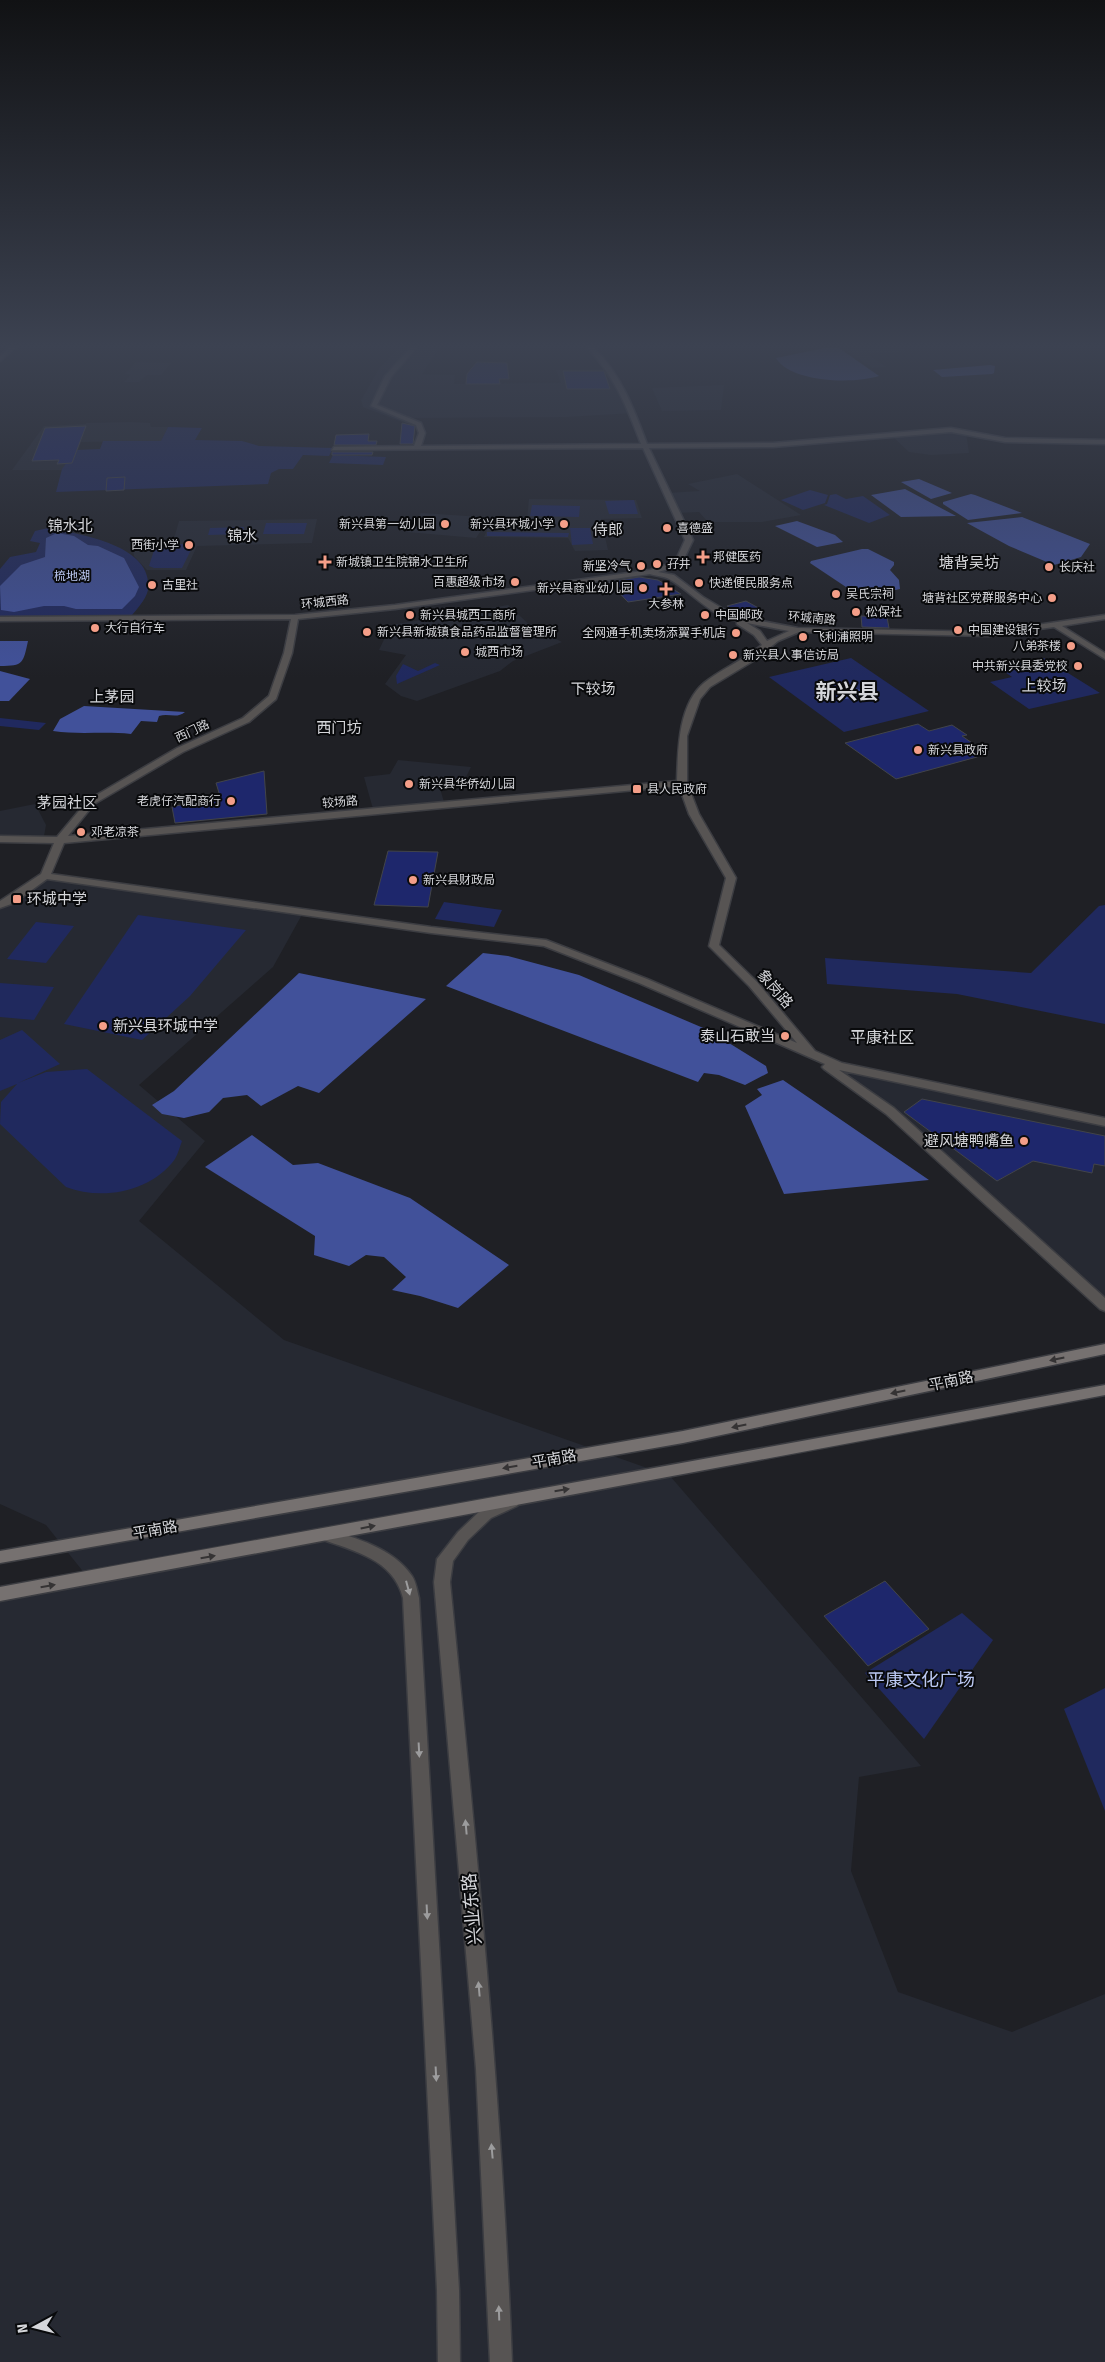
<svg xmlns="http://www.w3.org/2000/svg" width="1105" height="2362" viewBox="0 0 1105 2362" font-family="'Fira Sans','Noto Sans SC',sans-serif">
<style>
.built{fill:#262932}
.green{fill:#20295e}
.water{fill:#41519a}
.building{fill:#1e276c;stroke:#424449}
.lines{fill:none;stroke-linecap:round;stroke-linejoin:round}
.minor-casing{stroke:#3c3d42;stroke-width:3}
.tertiary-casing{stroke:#3c3d42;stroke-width:3}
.secondary-casing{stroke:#3c3d42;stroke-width:3}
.minor{fill:#575453;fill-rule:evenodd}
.tertiary{fill:#575453;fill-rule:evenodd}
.secondary{fill:#767170;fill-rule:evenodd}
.oneway{fill:#353334}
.oneway2{fill:#9c9c9d}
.poi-dot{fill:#f49e88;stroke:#090a0c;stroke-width:2}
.labels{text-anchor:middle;stroke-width:4;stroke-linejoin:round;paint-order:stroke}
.far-poi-label{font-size:12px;fill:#d5d6da;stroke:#090a0c;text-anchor:start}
.far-park-label{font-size:12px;fill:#bbc8f2;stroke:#090a0c}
.far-street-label{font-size:12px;fill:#d5d6da;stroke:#090a0c}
.far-quarter-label{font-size:15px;fill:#d5d6da;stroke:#090a0c}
.poi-label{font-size:15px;fill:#d5d6da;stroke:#090a0c;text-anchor:start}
.street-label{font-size:15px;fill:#d5d6da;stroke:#090a0c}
.neighbourhood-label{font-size:16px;fill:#d5d6da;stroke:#090a0c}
.near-park-label{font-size:18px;fill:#bbc8f2;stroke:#090a0c}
.near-street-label{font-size:18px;fill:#d5d6da;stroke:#090a0c}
.far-town-label{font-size:21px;font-weight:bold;fill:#d5d6da;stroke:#090a0c}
</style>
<rect width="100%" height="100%" fill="#1f2025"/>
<g class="built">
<path d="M399 347H440L422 374 455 375 454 384 561 383 556 370 609 369 633 413 567 417 410 418 416 422 407 424 363 407 361 400 379 369Z"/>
<path d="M842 347H901L907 351 868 354 886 367 872 368Z"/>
<path d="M136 362 171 363 161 375H147L139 382H124L131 375 125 374Z"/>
<path d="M724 385 721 410 662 411 652 388Z"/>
<path d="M130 422 150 423 151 427H168L161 441 81 442 71 470H12L44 426 85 424 87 423Z"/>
<path d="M951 430 966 433 969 453 931 455 909 452 891 435Z"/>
<path d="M737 474 801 515 762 522H708L699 512 677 513 667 493 700 491 688 484Z"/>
<path d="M529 499 636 500 642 518 601 519 608 550 575 551 568 538 484 537 488 528 526 530Z"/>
<path d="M421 513 482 517 476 526H484L476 538 407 532Z"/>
<path d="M317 519 312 543 197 546 186 570H147L134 556 132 544 173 542 179 521Z"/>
<path d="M508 605 532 627 562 642 513 661 500 671 417 701 401 696 385 684 406 655 379 650 391 625Z"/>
<path d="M398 760 471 767 463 783 439 785 444 802 373 809 364 777 390 774Z"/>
<path d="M35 804 46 825 44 836H0V811Z"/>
<path d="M45 876 304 911 273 967 139 1085 205 1141 139 1221 284 1340 670 1476 921 1766 859 1777 851 1871 898 1992 1012 2032 1105 1994V2362H0V1594L89 1579 46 1525 0 1504V905Z"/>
<path d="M810 1053 839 1066 1105 1122V1306L890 1111Z"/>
</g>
<g class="green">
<path d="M168 427 202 428 195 440 242 441 259 446 333 448 329 456 303 455 293 469H279L271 473 268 484 56 492 62 469 76 450 100 449 103 441H161Z"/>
<path d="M333 455 386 457 383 465 329 463Z"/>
<path d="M810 490 828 495 825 503 803 510 781 500Z"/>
<path d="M836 494 846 499 863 496 890 515 869 523 824 505 827 504 830 495Z"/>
<path d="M634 500 638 514H609L605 501Z"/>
<path d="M532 505 580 506 579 517 530 516Z"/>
<path d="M266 523H307L304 534H263Z"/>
<path d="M244 527 243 534 208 535 210 528Z"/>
<path d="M48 528C80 534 154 545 148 590 146 600 135 611 129 619H0V569L10 557 36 552 40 543 30 541 35 531Z"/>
<path d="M570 528H590L593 544 572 545Z"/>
<path d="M487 532 569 533 568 537 487 536Z"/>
<path d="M179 544H188L192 548 182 568H154L149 566 155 547Z"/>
<path d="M851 658 929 711 844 732 769 677Z"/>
<path d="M1044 658 1100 693 1029 709 990 682 1012 677 999 668Z"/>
<path d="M435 663 440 665 397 684 396 676 403 664 418 671Z"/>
<path d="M0 718 46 723 39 730 0 726Z"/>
<path d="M444 902 502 910 494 927 435 919Z"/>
<path d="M1105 905V1024L957 994 827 984 825 958 1031 973 1099 906Z"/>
<path d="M138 915 246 930 190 996 142 1040 64 1024Z"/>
<path d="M36 922 74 926 46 963 7 959Z"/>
<path d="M0 983 54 987 34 1020 0 1017Z"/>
<path d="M22 1030 60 1064 18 1083 46 1072 87 1069 182 1141C180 1146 178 1154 175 1159 151 1192 102 1201 66 1187L0 1124 1 1102 17 1084 0 1091V1040Z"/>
<path d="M962 1613 993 1640 924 1739 865 1673Z"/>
<path d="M1105 1688V1811L1064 1709Z"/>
</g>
<g class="water">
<path d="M830 347 839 348 879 376C854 384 791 383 776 358Z"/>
<path d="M990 365 995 366 994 373 992 374 942 377 933 370Z"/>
<path d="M919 479 952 493 931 499 901 482Z"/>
<path d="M905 489 956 516 901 517 871 495Z"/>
<path d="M971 494 975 495 1022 513 968 520 943 504V502Z"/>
<path d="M1022 517 1090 544 1081 557 1054 565 1009 546 967 523Z"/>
<path d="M797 521 835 535 843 542 817 547 775 526Z"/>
<path d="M57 533 74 536 88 545 98 546 124 558 139 587 135 596 122 609H76L64 606H44L14 612 1 610 0 586 21 565 45 557 46 538Z"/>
<path d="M862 549H868L894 562V565L890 570 899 580 900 589 886 592 852 591 810 563 811 561Z"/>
<path d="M0 641H28C23 663 24 666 0 666Z"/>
<path d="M0 671 30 679 9 701H0Z"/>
<path d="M845 685 861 690 862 695 846 699 830 692 834 687Z"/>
<path d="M84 706 185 712C177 719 169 713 159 716L157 722 141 721 131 734C105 731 79 735 53 731L60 719Z"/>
<path d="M483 953 508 956 579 975 708 1030 766 1066 768 1073 745 1085 719 1075 704 1073 698 1082 446 986Z"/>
<path d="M299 973 426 999 319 1093 298 1086 261 1106 247 1095 223 1098 209 1112 184 1118 162 1114 152 1105 174 1091Z"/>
<path d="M783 1080 929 1180 784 1194 745 1106 762 1095 757 1089Z"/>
<path d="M252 1135 293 1165 318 1163 410 1198 509 1265 458 1308 420 1296 392 1290 406 1277 384 1257 366 1255 349 1266 314 1255 315 1236 205 1167Z"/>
</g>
<g class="building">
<path d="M477 362 507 363 509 379H499L500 384H466L467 374Z"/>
<path d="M563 371H604L610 389H567Z"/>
<path d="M402 423 415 426 413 444H400Z"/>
<path d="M86 426 72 463 57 464 59 460 32 461 45 428Z"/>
<path d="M369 434 368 441H377L376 445H334L336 435Z"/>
<path d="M332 452H373L372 455H332Z"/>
<path d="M125 477 124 490 106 491 107 478Z"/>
<path d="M639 577 658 580 681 594 628 602 609 582Z"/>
<path d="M746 601 762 610 743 615 727 606Z"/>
<path d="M861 616 887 617 889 628 862 627Z"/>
<path d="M918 724 929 731 952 725 967 735 962 736 988 754 896 779 845 743Z"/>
<path d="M264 771 267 814 175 823 172 807 220 796 216 783Z"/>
<path d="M388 851 438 852 428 907 374 905Z"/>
<path d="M922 1099 1105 1136V1166L1094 1164 1092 1173 1033 1161 997 1181 904 1112Z"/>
<path d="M885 1581 929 1629 868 1666 824 1616Z"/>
</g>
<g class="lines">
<g class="minor-casing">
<path id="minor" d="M411 347H417L391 377 377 405 421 423 425 433 421 446 641 444C626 405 616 379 587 347H593C621 374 634 409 647 444L773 443 951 428 1005 438 1105 440V444L1005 442 951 432 773 447 649 448 693 540 681 565 658 572 674 575 703 597 735 616 798 628 989 632 1105 615V619L1062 626 1105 653V659L1054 627 989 636 799 632 778 641 753 661 710 687 700 699 687 736V783L699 814 736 878 719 945 757 982 815 1051 842 1063 1105 1118V1126L839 1070 894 1108 1105 1298V1311L1100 1309 886 1114 824 1069 822 1067 825 1064 639 983 544 946 431 933 47 879 14 903 0 908V901L41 874 54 843 0 842V836L57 837 88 800 177 748 243 718 269 696 284 653 291 619 0 621V617L295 615 395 605 650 570 675 562 685 540 643 448 332 450 334 447 414 446 419 433 416 425 371 406 385 376ZM650 574C656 576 664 576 669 579 692 592 710 616 737 621V624L754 635 762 645C744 660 721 669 704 683 678 705 678 750 677 781L68 836 94 804 183 752 249 722 276 699 292 653 298 619 395 609ZM747 623 789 631 767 641 760 631ZM679 786 689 814 726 878 709 946 749 986 797 1043 647 979 546 940 431 927 51 874 64 843Z"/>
</g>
<g class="tertiary-casing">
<g id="tertiary">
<path d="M10 347H16L0 361V356Z"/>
<path d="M512 1496 517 1498 520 1502 517 1506 491 1518 468 1540 453 1561 450 1582C476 1842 502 2101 512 2362H490L476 2069 434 1582 437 1559 458 1532 481 1510Z"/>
<path d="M326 1529C356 1538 393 1548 412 1576 416 1582 417 1590 419 1598L459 2290 460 2362H438L437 2290 403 1598C393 1559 354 1551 321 1539L318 1535 321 1531Z"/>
</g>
</g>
<g class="secondary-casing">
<g id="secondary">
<path d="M1105 1344V1354L683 1443 0 1563V1551L683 1431Z"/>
<path d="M1105 1385V1395C737 1465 368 1532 0 1601V1587C368 1519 737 1454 1105 1385Z"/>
</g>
</g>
<use href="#minor" class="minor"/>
<use href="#tertiary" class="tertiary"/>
<use href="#secondary" class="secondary"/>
</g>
<defs><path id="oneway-solid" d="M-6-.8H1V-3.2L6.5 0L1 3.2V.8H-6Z" transform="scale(1.25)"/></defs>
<g class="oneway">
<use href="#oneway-solid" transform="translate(1057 1359) rotate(168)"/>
<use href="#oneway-solid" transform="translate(898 1392) rotate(168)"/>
<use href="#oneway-solid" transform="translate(739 1426) rotate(168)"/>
<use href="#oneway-solid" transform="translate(510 1467) rotate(170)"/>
<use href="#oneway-solid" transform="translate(562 1490) rotate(-9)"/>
<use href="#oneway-solid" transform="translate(368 1527) rotate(-11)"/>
<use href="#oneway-solid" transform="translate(208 1557) rotate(-10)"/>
<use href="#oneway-solid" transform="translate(48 1586) rotate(-10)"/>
</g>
<g class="oneway2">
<use href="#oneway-solid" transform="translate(408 1588) rotate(75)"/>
<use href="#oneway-solid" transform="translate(419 1750) rotate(87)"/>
<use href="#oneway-solid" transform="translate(466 1827) rotate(-95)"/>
<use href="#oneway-solid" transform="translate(427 1912) rotate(87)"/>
<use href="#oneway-solid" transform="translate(479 1989) rotate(-95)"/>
<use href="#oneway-solid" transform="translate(436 2074) rotate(87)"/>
<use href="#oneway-solid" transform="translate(492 2151) rotate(-95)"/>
<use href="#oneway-solid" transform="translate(499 2313) rotate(-92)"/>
</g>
<linearGradient id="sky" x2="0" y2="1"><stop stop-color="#111214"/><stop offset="0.51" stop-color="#3c4251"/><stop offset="1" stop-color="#3c4251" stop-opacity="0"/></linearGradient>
<rect width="1105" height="678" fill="url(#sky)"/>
<g class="poi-dot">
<circle cx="445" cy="524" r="5"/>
<circle cx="564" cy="524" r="5"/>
<circle cx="667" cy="528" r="5"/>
<circle cx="189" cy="545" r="5"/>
<path d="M700.5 549.5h5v5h5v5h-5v5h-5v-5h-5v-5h5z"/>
<path d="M322.5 554.5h5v5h5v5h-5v5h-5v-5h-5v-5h5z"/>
<circle cx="657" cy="564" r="5"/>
<circle cx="641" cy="566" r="5"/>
<circle cx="1049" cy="567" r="5"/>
<circle cx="515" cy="582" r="5"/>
<circle cx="699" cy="583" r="5"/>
<circle cx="152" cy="585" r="5"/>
<circle cx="643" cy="588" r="5"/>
<path d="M663.5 581.5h5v5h5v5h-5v5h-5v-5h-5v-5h5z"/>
<circle cx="836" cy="594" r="5"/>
<circle cx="1052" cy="598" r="5"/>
<circle cx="856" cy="612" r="5"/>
<circle cx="410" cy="615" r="5"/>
<circle cx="705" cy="615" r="5"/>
<circle cx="95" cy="628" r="5"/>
<circle cx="958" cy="630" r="5"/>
<circle cx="367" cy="632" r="5"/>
<circle cx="736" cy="633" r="5"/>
<circle cx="803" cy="637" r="5"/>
<circle cx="1071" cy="646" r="5"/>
<circle cx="465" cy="652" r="5"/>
<circle cx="733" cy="655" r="5"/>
<circle cx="1078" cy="666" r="5"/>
<circle cx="918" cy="750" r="5"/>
<circle cx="409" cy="784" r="5"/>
<rect x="632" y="784" width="10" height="10" rx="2.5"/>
<circle cx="231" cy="801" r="5"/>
<circle cx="81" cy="832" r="5"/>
<circle cx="413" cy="880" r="5"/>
<rect x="12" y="894" width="10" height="10" rx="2.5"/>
<circle cx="103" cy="1026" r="5"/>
<circle cx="785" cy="1036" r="5"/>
<circle cx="1024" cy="1141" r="5"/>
</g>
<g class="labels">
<g class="far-poi-label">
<text x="435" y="528" text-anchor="end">新兴县第一幼儿园</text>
<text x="554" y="528" text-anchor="end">新兴县环城小学</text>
<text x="677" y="532">喜德盛</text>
<text x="179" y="549" text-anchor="end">西街小学</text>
<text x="713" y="561">邦健医药</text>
<text x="336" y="566">新城镇卫生院锦水卫生所</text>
<text x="667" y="568">孖井</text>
<text x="631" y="570" text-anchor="end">新坚冷气</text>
<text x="1059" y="571">长庆社</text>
<text x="505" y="586" text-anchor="end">百惠超级市场</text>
<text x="709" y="587">快递便民服务点</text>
<text x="162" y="589">古里社</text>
<text x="633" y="592" text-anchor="end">新兴县商业幼儿园</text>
<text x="846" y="598">吴氏宗祠</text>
<text x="1042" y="602" text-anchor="end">塘背社区党群服务中心</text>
<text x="666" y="608" text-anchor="middle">大参林</text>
<text x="866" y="616">松保社</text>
<text x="420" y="619">新兴县城西工商所</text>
<text x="715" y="619">中国邮政</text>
<text x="105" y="632">大行自行车</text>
<text x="968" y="634">中国建设银行</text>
<text x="377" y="636">新兴县新城镇食品药品监督管理所</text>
<text x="726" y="637" text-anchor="end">全网通手机卖场添翼手机店</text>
<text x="813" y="641">飞利浦照明</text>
<text x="1061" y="650" text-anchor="end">八弟茶楼</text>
<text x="475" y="656">城西市场</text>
<text x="743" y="659">新兴县人事信访局</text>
<text x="1068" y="670" text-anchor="end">中共新兴县委党校</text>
<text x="928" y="754">新兴县政府</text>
<text x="419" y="788">新兴县华侨幼儿园</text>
<text x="647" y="793">县人民政府</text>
<text x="221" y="805" text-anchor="end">老虎仔汽配商行</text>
<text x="91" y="836">邓老凉茶</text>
<text x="423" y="884">新兴县财政局</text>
</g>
<g class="far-park-label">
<text x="72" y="580">梳地湖</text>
</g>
<g class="far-street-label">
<text transform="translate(325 602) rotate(-6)" y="4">环城西路</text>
<text transform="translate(812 618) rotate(5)" y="4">环城南路</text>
<text transform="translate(192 731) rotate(-25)" y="4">西门路</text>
<text transform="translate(340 802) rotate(-5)" y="4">较场路</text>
</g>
<g class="far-quarter-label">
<text x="70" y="531">锦水北</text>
<text x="608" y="535">侍郎</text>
<text x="242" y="541">锦水</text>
<text x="969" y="568">塘背吴坊</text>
<text x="1044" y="691">上较场</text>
<text x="593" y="694">下较场</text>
<text x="112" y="702">上茅园</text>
<text x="339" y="733">西门坊</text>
<text x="67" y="808">茅园社区</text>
</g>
<g class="poi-label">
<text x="27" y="904">环城中学</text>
<text x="113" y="1031">新兴县环城中学</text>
<text x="775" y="1041" text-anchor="end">泰山石敢当</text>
<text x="1014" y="1146" text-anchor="end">避风塘鸭嘴鱼</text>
</g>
<g class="street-label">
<text transform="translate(775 989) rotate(49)" y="5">象岗路</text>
<text transform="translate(951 1381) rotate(-12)" y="5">平南路</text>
<text transform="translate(554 1459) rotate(-10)" y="5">平南路</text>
<text transform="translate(155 1530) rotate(-10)" y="5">平南路</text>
</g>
<g class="neighbourhood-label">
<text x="882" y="1043">平康社区</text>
</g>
<g class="near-park-label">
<text x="921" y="1686">平康文化广场</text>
</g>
<g class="near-street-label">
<text transform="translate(472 1909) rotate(-95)" y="6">兴业东路</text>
</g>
<g class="far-town-label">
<text x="847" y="699">新兴县</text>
</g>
</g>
<g transform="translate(35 2327) rotate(263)" stroke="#090a0c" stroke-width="4" paint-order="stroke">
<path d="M0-4L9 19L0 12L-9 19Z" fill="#d5d6da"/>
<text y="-8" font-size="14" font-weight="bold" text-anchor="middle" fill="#d5d6da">N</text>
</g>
</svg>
